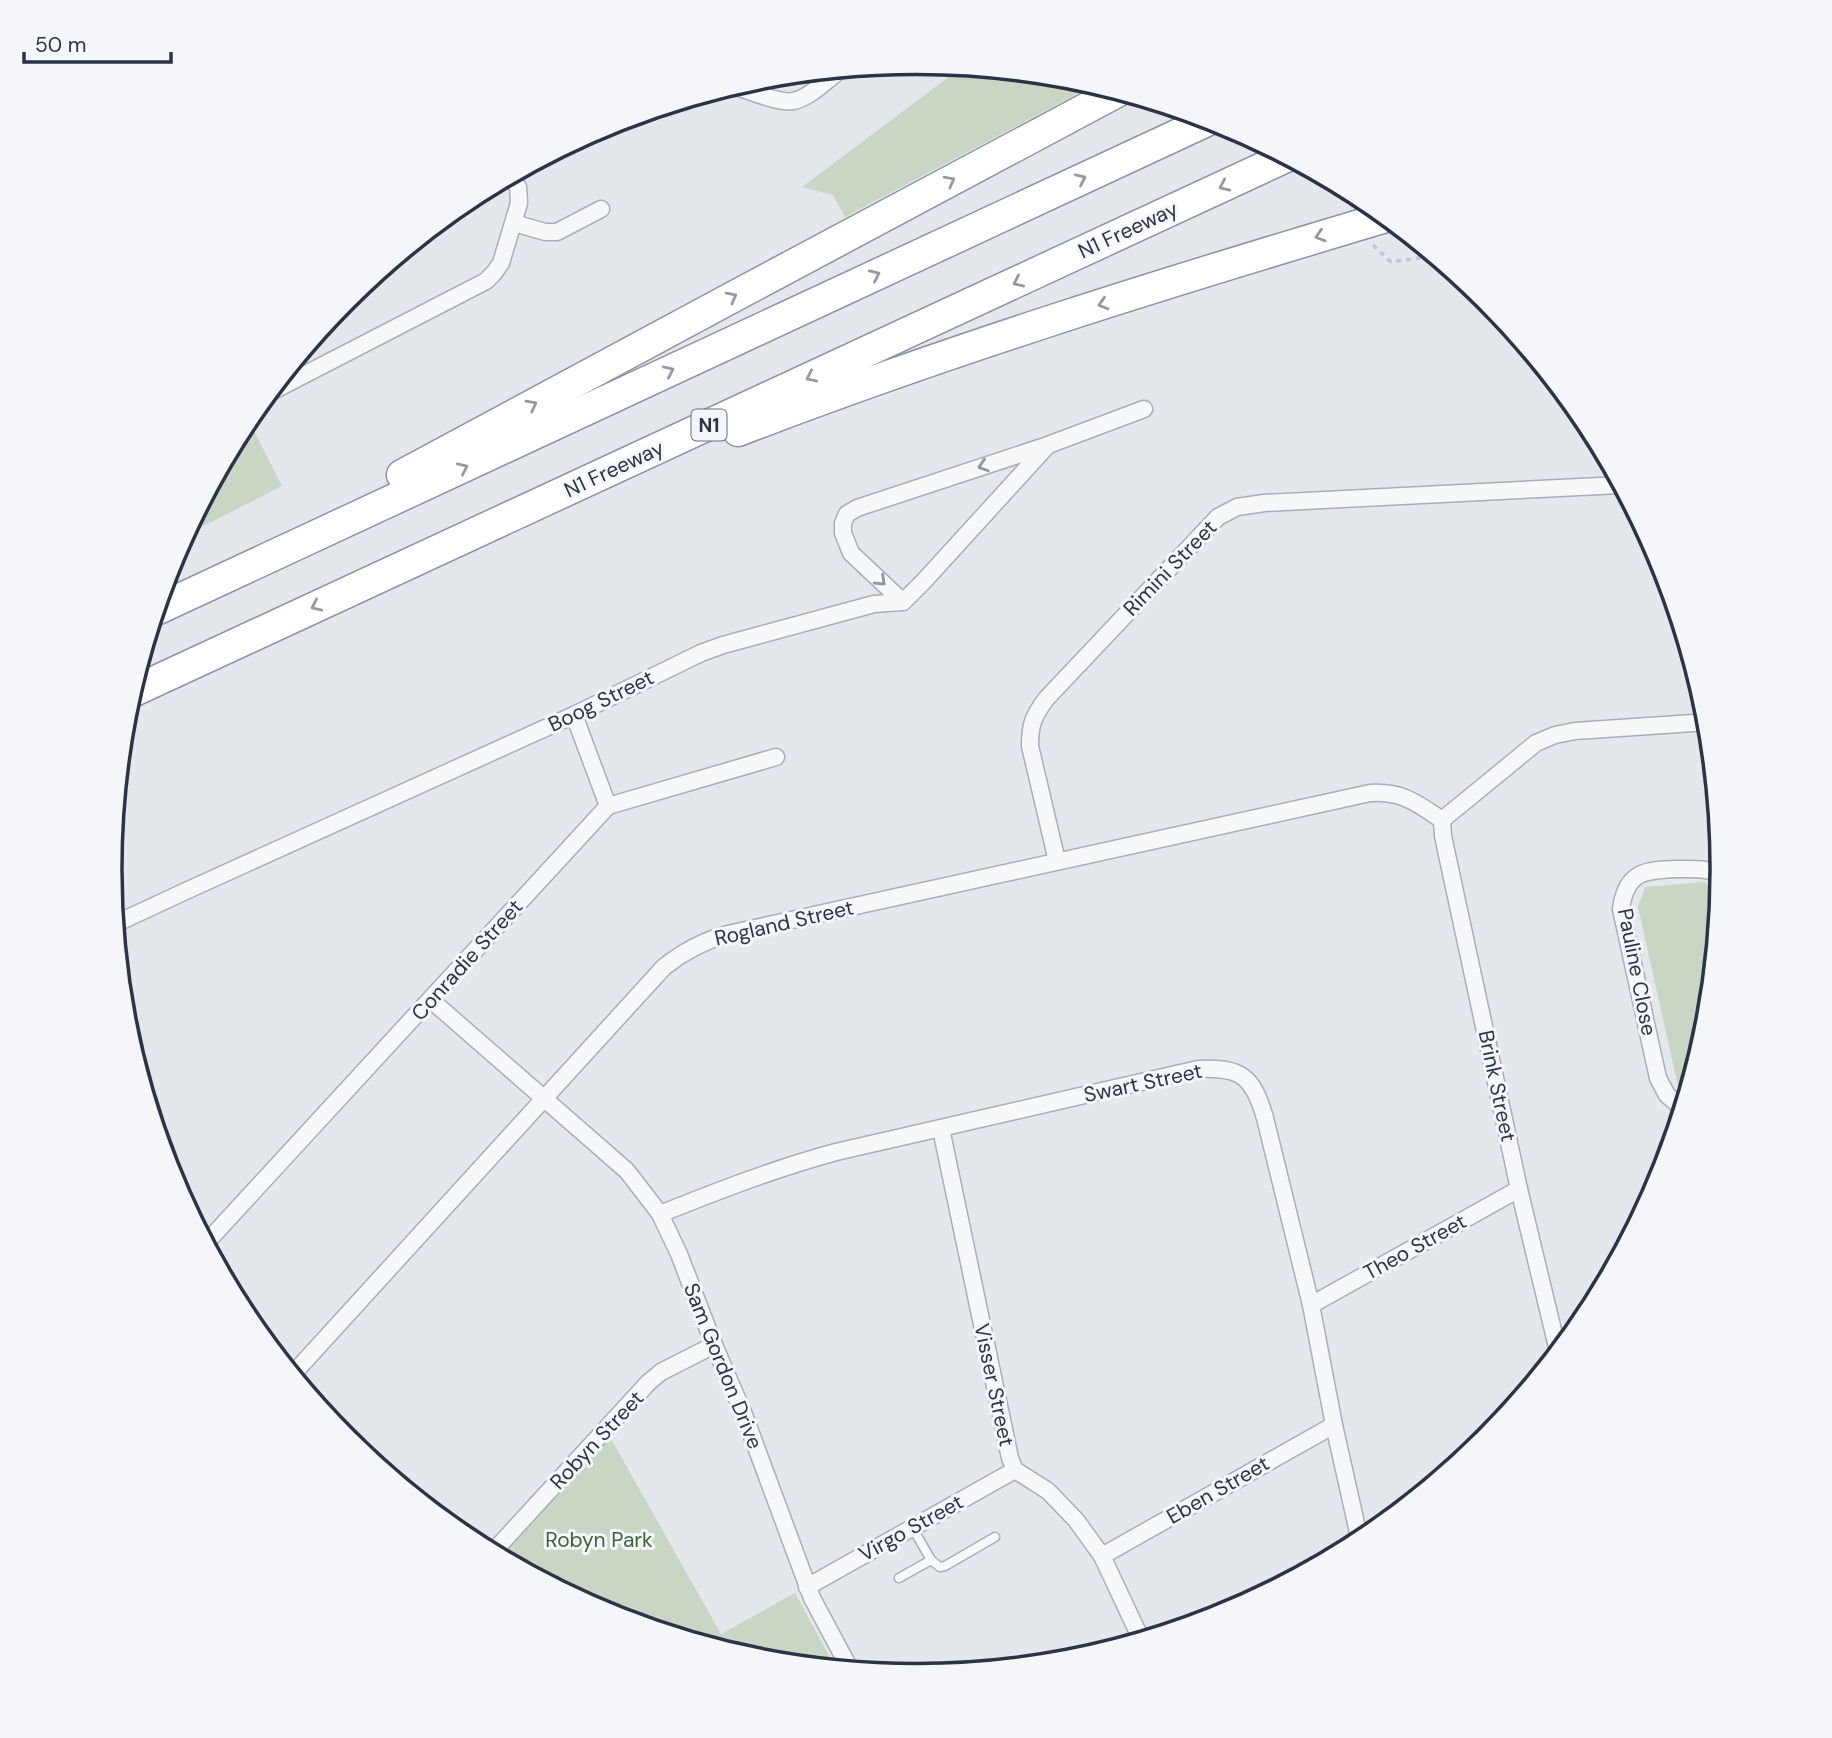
<svg xmlns="http://www.w3.org/2000/svg" width="1832" height="1738" viewBox="0 0 1832 1738" font-family="'DM Sans',sans-serif">
<style>
.green{fill:#c9d6c5}
.lines{fill:none;stroke-linecap:round;stroke-linejoin:round}
.stream{stroke:#9fb4cc;stroke-width:6}
.service-casing{stroke:#a9aeb7;stroke-width:11}
.minor-casing{stroke:#a9aeb7;stroke-width:19}
.motorway-casing{stroke:#8b94a3;stroke-width:33}
.path{stroke:#c2c5cb;stroke-width:3.5;stroke-dasharray:5 5;stroke-linecap:butt}
.service{stroke:#f7f8fa;stroke-width:8}
.minor{stroke:#f7f8fa;stroke-width:16}
.motorway{stroke:#fff;stroke-width:30}
.oneway{stroke:#959aa2}
.oneway2{stroke:#9196a0}
.labels{text-anchor:middle;stroke-width:6;stroke-linejoin:round;paint-order:stroke}
.shield{fill:#f4f6f9;stroke:#676e7b;stroke-width:2}
.shield-label{font-size:19px;font-weight:bold;fill:#2b3445}
.street-label{font-size:21px;fill:#2b3445;stroke:#f4f6f9}
.park-label{font-size:21px;fill:#3f6138;stroke:#f4f6f9}
.rim{fill:none;stroke:#2b3445;stroke-width:3.5}
</style>
<rect width="100%" height="100%" fill="#e4e7ec"/>
<g class="green">
<path d="M962 67 1074 79 1094 85 845 217 833 195 802 187Z"/>
<path d="M248 419 282 486 184 536 246 421Z"/>
<path d="M1705 882 1719 900 1706 1027 1685 1097 1680 1095 1638 907 1645 887Z"/>
<path d="M610 1437 721 1634 795 1593 835 1667 758 1659 607 1613 501 1557Z"/>
</g>
<g class="lines">
<path class="stream" d="M187 531 204 513 235 442"/>
<g class="service-casing">
<g id="service">
<path d="M912 1527 931 1560 940 1567 945 1566 995 1537"/>
<path d="M899 1578 931 1560"/>
</g>
</g>
<g class="minor-casing">
<g id="minor">
<path d="M734 86C748 90 780 104 793 101 808 99 827 80 839 71"/>
<path d="M514 223 545 232H557L601 209"/>
<path d="M269 393 486 281 494 273 501 263 519 203 518 187 511 176"/>
<path d="M903 602 851 553 843 533V523L847 514 857 508 1048 445 1144 409"/>
<path d="M574 715 608 806"/>
<path d="M1442 820 1443 836 1519 1189 1558 1351"/>
<path d="M1442 820 1536 743 1555 735 1575 731 1708 722"/>
<path d="M1057 861 1030 746C1030 724 1033 717 1046 699L1218 517 1237 507 1264 503 1620 485"/>
<path d="M115 924 188 890 574 715 701 653 723 645 874 604 903 602 924 581 1048 445"/>
<path d="M431 1000 627 1171 660 1214 679 1254 714 1345 743 1412 812 1598 850 1669"/>
<path d="M1682 1108 1667 1095 1658 1078 1621 909C1626 872 1644 870 1677 869 1693 869 1706 868 1722 874"/>
<path d="M941 1129 1010 1458 1015 1470 1048 1491 1076 1520 1102 1556 1141 1639"/>
<path d="M660 1214C720 1190 774 1169 836 1152L1198 1069C1241 1067 1253 1076 1265 1118L1311 1305 1334 1425 1360 1541"/>
<path d="M206 1243 608 806 776 757"/>
<path d="M1311 1305 1519 1189"/>
<path d="M293 1374 664 967C684 951 703 941 728 934L1370 793C1402 791 1417 803 1442 820"/>
<path d="M493 1552 648 1383 661 1372 714 1345"/>
<path d="M1102 1556 1334 1425"/>
<path d="M807 1587 1015 1470"/>
</g>
</g>
<g class="motorway-casing">
<g id="motorway">
<path d="M738 431C951 349 1168 282 1386 217"/>
<path d="M402 475 746 290 1117 92"/>
<path d="M156 610 1209 120"/>
<path d="M132 692 1286 157"/>
</g>
</g>
<path class="path" d="M1373 245 1391 262 1434 256"/>
<use href="#service" class="service"/>
<use href="#minor" class="minor"/>
<use href="#motorway" class="motorway"/>
</g>
<defs><path id="oneway-chevron" d="M-2-3.5L2.5 0L-2 3.5" fill="none" stroke-width="1.6" stroke-linecap="round" stroke-linejoin="round" transform="scale(1.75)"/></defs>
<g class="oneway">
<use href="#oneway-chevron" transform="translate(1081 179) rotate(-25)"/>
<use href="#oneway-chevron" transform="translate(950 181) rotate(-28)"/>
<use href="#oneway-chevron" transform="translate(1224 186) rotate(155)"/>
<use href="#oneway-chevron" transform="translate(1320 236) rotate(163)"/>
<use href="#oneway-chevron" transform="translate(875 275) rotate(-25)"/>
<use href="#oneway-chevron" transform="translate(1018 282) rotate(155)"/>
<use href="#oneway-chevron" transform="translate(732 297) rotate(-28)"/>
<use href="#oneway-chevron" transform="translate(1103 304) rotate(163)"/>
<use href="#oneway-chevron" transform="translate(669 371) rotate(-25)"/>
<use href="#oneway-chevron" transform="translate(811 377) rotate(155)"/>
<use href="#oneway-chevron" transform="translate(532 405) rotate(-28)"/>
<use href="#oneway-chevron" transform="translate(463 468) rotate(-25)"/>
<use href="#oneway-chevron" transform="translate(316 606) rotate(155)"/>
</g>
<g class="oneway2">
<use href="#oneway-chevron" transform="translate(983 466) rotate(162)"/>
<use href="#oneway-chevron" transform="translate(881 581) rotate(43)"/>
</g>
<g class="labels">
<rect class="shield" x="691.5" y="409.5" width="35" height="31" rx="5"/>
<g class="shield-label">
<text x="709" y="432">N1</text>
</g>
<g class="street-label">
<text transform="translate(1128 230) rotate(-25)" y="7">N1 Freeway</text>
<text transform="translate(614 469) rotate(-25)" y="7">N1 Freeway</text>
<text transform="translate(1170 568) rotate(-46)" y="7">Rimini Street</text>
<text transform="translate(601 701) rotate(-26)" y="7">Boog Street</text>
<text transform="translate(784 923) rotate(-13)" y="7">Rogland Street</text>
<text transform="translate(467 960) rotate(-48)" y="7">Conradie Street</text>
<text transform="translate(1637 972) rotate(79)" y="7">Pauline Close</text>
<text transform="translate(1143 1083) rotate(-12)" y="7">Swart Street</text>
<text transform="translate(1497 1086) rotate(78)" y="7">Brink Street</text>
<text transform="translate(1415 1247) rotate(-29)" y="7">Theo Street</text>
<text transform="translate(723 1366) rotate(68)" y="7">Sam Gordon Drive</text>
<text transform="translate(994 1385) rotate(78)" y="7">Visser Street</text>
<text transform="translate(597 1440) rotate(-47)" y="7">Robyn Street</text>
<text transform="translate(1218 1490) rotate(-30)" y="7">Eben Street</text>
<text transform="translate(911 1528) rotate(-29)" y="7">Virgo Street</text>
</g>
<g class="park-label">
<text x="599" y="1547">Robyn Park</text>
</g>
</g>
<path d="M0 0H1832V1738H0ZM122 869a794 794 0 1 1 1588 0a794 794 0 1 1-1588 0Z" fill="#f4f6f9" fill-rule="evenodd"/>
<path class="rim" d="M122 869a794 794 0 1 1 1588 0a794 794 0 1 1-1588 0Z"/>
<path d="M24 52v10h147v-10" fill="none" stroke="#2b3445" stroke-width="3.5"/>
<text x="35" y="52" font-size="21" fill="#2b3445" stroke="#f4f6f9" stroke-width="5" paint-order="stroke">50 m</text>
</svg>
